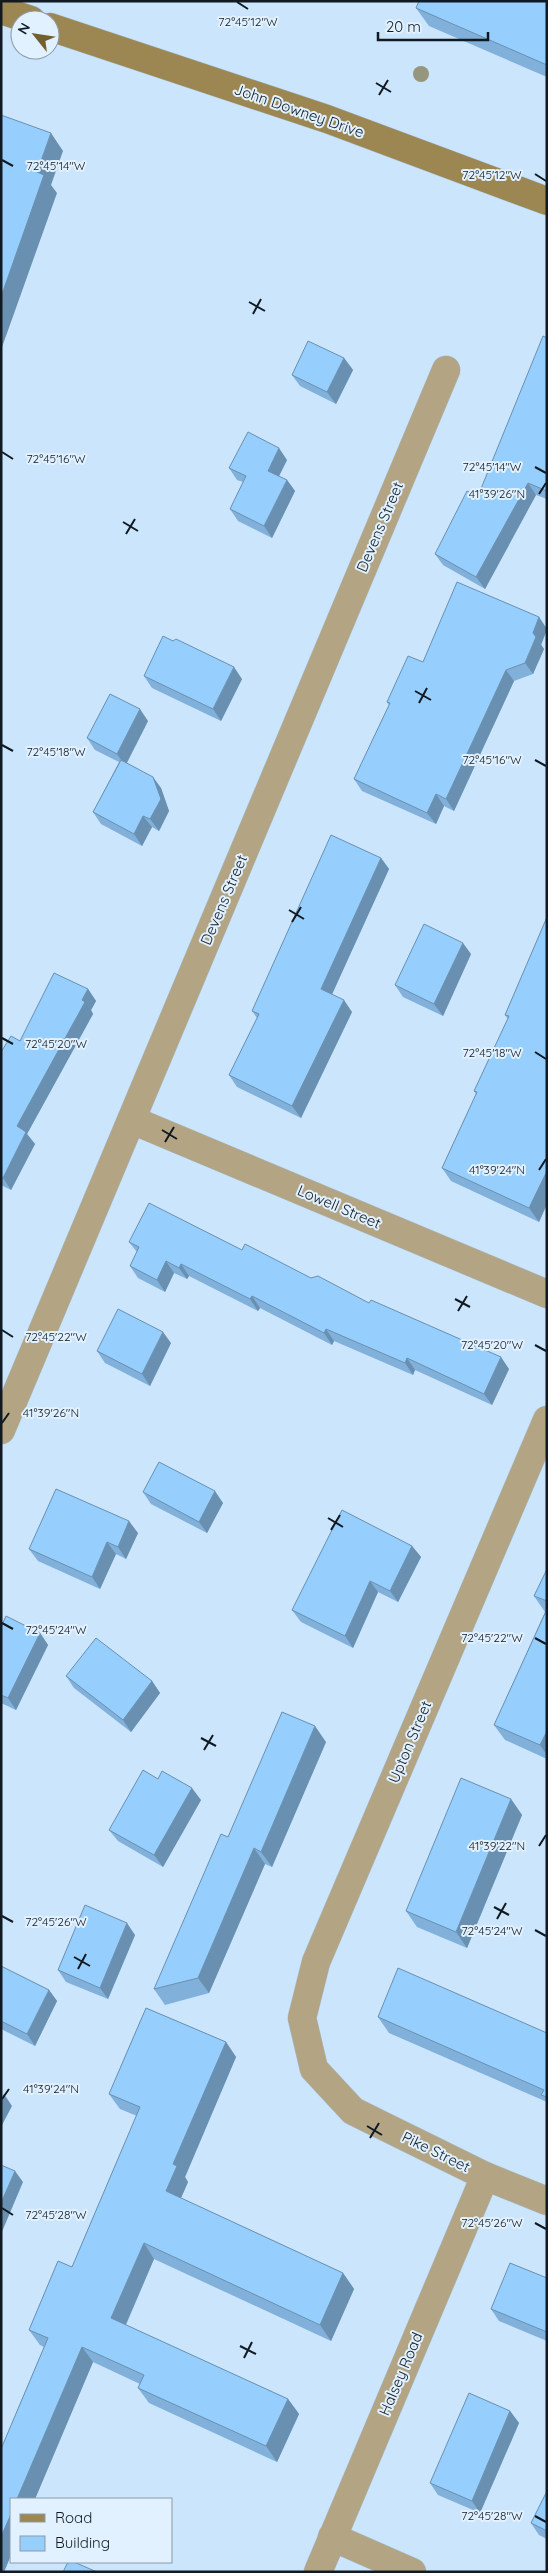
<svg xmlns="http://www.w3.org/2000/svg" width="548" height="2573" viewBox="0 0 548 2573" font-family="Quicksand,sans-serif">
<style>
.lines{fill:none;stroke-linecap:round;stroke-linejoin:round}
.street-casing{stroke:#aac0d5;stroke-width:29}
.secondary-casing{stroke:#aac0d5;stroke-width:29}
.street{stroke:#b3a583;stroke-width:28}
.secondary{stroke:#9c8753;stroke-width:28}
.tree{fill:#96957d}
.wall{fill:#81b1da}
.shaded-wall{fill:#6990b1}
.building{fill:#96cefd;stroke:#6990b1}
.ticks{fill:none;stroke:#111a23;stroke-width:2}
.labels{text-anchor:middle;stroke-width:4;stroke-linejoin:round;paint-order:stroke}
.street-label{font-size:15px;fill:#111a23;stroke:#e1f1ff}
.ticks-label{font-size:12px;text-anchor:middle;fill:#111a23;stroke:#e1f1ff;stroke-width:4;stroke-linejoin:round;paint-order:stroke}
</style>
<rect width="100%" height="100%" fill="#cbe5fc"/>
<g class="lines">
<g class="street-casing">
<g id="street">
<path d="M132 1120 547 1294"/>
<path d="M547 1420 316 1962 302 2018 314 2069 353 2111 485 2176 547 2201"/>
<path d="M1 1430 446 370"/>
<path d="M332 2537 412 2572"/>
<path d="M318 2572 485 2176"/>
</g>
</g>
<g class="secondary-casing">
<g id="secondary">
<path d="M1 10 31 20"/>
<path d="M50 27 327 119 547 201"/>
</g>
</g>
<use href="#street" class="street"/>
<use href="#secondary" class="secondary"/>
</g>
<circle class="tree" cx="421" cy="74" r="8"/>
<g class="wall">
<path d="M547 1V77L429 26 416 8Z"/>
<path d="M547 338V499L536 495 485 589 443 565 435 554 478 496Z"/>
<path d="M344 358 353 370 336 404 300 386 292 375Z"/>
<path d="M287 460 279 476 287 480 295 491 272 538 238 521 230 509 243 482 237 480 229 468Z"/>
<path d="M539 617 547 630 541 645 544 649 533 674 514 681 454 811 444 806 436 824 362 791 354 779 389 705 387 702 423 662Z"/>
<path d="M144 676 242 679 221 721 152 688Z"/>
<path d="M148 721 127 763 161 788 169 811 159 831 152 827 142 846 101 824 93 812 119 762 95 750 87 738Z"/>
<path d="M381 858 389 869 332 994 352 1012 301 1118 237 1087 229 1075 257 1018 252 1011Z"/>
<path d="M547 917V1204L539 1222 451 1181 442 1168 476 1094 474 1091 508 1019 505 1015Z"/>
<path d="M471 954 443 1016 403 997 395 985Z"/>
<path d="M88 989 96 1001 91 1010 93 1014 27 1134 35 1144 11 1190 1 1185V1052L20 1041Z"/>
<path d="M129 1242 242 1250 369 1303 509 1369 492 1405 415 1370 413 1375 334 1341 332 1345 260 1308 258 1311 189 1276 187 1279 174 1273 165 1292 138 1278 130 1266 137 1252Z"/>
<path d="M171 1343 150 1386 105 1363 97 1351Z"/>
<path d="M143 1492 223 1503 207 1533 151 1504Z"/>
<path d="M138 1533 126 1559 116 1554 100 1589 38 1561 29 1549Z"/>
<path d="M412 1546 421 1557 398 1602 378 1592 353 1648 301 1622 292 1610Z"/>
<path d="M547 1569V1759L505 1740 494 1725 545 1612 534 1596Z"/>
<path d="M1 1627 40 1633 48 1645 16 1710 1 1703Z"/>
<path d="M66 1676 152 1681 160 1693 131 1732 74 1688Z"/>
<path d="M326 1742 272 1867 265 1864 209 1993 165 2005 154 1989 228 1837Z"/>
<path d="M158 1779 201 1800 163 1867 118 1841 109 1830Z"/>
<path d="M511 1799 522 1815 467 1948 417 1927 406 1911Z"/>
<path d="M135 1935 108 1999 66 1982 58 1970Z"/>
<path d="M1 1966 49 1990 57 2001 35 2046 1 2029Z"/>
<path d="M146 2008 226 2042 236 2057 185 2177 188 2182 181 2198 343 2273 354 2289 331 2341 154 2259 126 2325 288 2399 299 2414 277 2462 149 2403 138 2388 140 2384 93 2362 35 2499H11V2555L4 2572H1V2449L44 2347 40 2345 29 2330 58 2261 72 2267 137 2116 120 2109 109 2094Z"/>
<path d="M378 2017 547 2033V2102L389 2033Z"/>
<path d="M547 2278V2341L499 2321 491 2309Z"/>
<path d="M510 2411 519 2423 480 2513 438 2495 430 2483Z"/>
<path d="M547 2491V2539L539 2535 531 2523Z"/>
</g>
<g class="shaded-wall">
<path d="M51 133 63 151 51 185 57 193 1 350V297L37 172Z"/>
<path d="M344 358 353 370 336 404 327 392Z"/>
<path d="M279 448 287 460 276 482 268 471Z"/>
<path d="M287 480 295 491 272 538 264 526Z"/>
<path d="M528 483 536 495 485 589 476 577Z"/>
<path d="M539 617 547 629 541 645 533 633Z"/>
<path d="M536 637 544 649 533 674 525 663Z"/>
<path d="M234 667 242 679 221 721 213 709Z"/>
<path d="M506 670 514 681 454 811 446 799Z"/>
<path d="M140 709 148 721 125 766 117 754Z"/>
<path d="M153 777 161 788 169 811 159 831 150 819Z"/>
<path d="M436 794 444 806 436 824 427 813Z"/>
<path d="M143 816 152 827 142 846 134 834Z"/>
<path d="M381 858 389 869 329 1001 321 989Z"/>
<path d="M463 943 471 954 443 1016 434 1004Z"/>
<path d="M88 989 96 1001 91 1010 93 1014 27 1134 35 1144 11 1190 3 1178 17 1126Z"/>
<path d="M344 1000 352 1012 301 1118 292 1106Z"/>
<path d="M547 1171V1204L539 1222 529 1208Z"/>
<path d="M166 1261 174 1273 165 1292 157 1280Z"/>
<path d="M181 1264 189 1276 187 1279 179 1268Z"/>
<path d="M252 1296 260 1308 258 1311 250 1299Z"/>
<path d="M326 1329 334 1341 332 1345 324 1333Z"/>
<path d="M163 1332 171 1343 150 1386 142 1374Z"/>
<path d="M501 1357 509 1369 492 1405 484 1394Z"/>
<path d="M407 1358 415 1370 413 1375 405 1363Z"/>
<path d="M215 1491 223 1503 207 1533 199 1522Z"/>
<path d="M129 1521 138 1533 126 1559 118 1547Z"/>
<path d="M107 1542 116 1554 100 1589 92 1577Z"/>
<path d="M412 1546 421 1557 398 1602 390 1591Z"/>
<path d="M370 1581 378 1592 353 1648 345 1636Z"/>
<path d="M40 1633 48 1645 16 1710 8 1698Z"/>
<path d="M152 1681 160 1693 131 1732 123 1720Z"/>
<path d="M315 1726 326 1742 272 1867 261 1852Z"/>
<path d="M547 1731V1755L540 1745Z"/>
<path d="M192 1788 201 1800 163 1867 154 1855Z"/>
<path d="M511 1799 522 1815 467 1948 456 1932Z"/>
<path d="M254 1848 265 1864 209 1993 198 1978Z"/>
<path d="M127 1923 135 1935 108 1999 100 1988Z"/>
<path d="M49 1990 57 2001 35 2046 27 2034Z"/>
<path d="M226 2042 236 2057 185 2177 188 2182 177 2207 166 2191 173 2164Z"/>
<path d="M4 2094 12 2106 1 2127V2099Z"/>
<path d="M15 2171 23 2182 1 2234V2203Z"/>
<path d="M144 2243 154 2259 122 2333 111 2318Z"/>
<path d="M343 2273 354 2289 331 2341 320 2325Z"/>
<path d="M82 2347 93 2362 35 2499H17Z"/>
<path d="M288 2399 299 2414 277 2462 266 2446Z"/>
<path d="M510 2411 519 2423 480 2513 472 2501Z"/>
<path d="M11 2514V2555L4 2572H1V2537Z"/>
</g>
<g class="building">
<path d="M419 1H547V65L416 8Z"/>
<path d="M1 115 51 133 37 172 44 175 1 297Z"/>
<path d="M543 336 547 338V491L528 483 476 577 435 554 467 491 478 496Z"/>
<path d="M308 341 344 358 327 392 292 375Z"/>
<path d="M248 432 279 448 268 471 287 480 264 526 230 509 246 476 229 468Z"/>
<path d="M457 582 539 617 533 633 536 637 525 663 506 670 446 799 436 794 427 813 354 779 390 703 387 702 408 656 423 662Z"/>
<path d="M163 636 173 641 176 639 234 667 213 709 144 676Z"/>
<path d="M110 694 140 709 117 754 87 738Z"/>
<path d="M121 760 153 777 161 799 150 819 143 816 134 834 93 812Z"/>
<path d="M331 835 381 858 321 989 344 1000 292 1106 229 1075 259 1014 252 1011Z"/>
<path d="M547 917V1171L529 1208 442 1168 477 1092 474 1091 509 1016 505 1015Z"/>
<path d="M424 924 463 943 434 1004 395 985Z"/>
<path d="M54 973 88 989 82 1000 85 1002 17 1126 26 1132 3 1178H1V1052L11 1036 20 1041Z"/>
<path d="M149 1203 242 1250 245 1244 311 1278 318 1276 369 1303 371 1300 501 1357 484 1394 407 1358 405 1363 326 1329 324 1333 252 1296 250 1299 181 1264 179 1268 166 1261 157 1280 130 1266 139 1247 129 1242Z"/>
<path d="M118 1309 163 1332 142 1374 97 1351Z"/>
<path d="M159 1462 215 1491 199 1522 143 1492Z"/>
<path d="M56 1489 129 1521 118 1547 107 1542 92 1577 29 1549Z"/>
<path d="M342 1510 412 1546 390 1591 370 1581 345 1636 292 1610Z"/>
<path d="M547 1569V1601L534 1596Z"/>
<path d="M547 1609V1731L540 1745 494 1725Z"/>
<path d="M6 1616 40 1633 8 1698 1 1695V1627Z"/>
<path d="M96 1638 152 1681 123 1720 66 1676Z"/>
<path d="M282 1712 315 1726 261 1852 254 1848 198 1978 154 1989 221 1834 228 1837Z"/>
<path d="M143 1770 158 1779 162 1771 192 1788 154 1855 109 1830Z"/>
<path d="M461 1778 511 1799 456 1932 406 1911Z"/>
<path d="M85 1905 127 1923 100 1988 58 1970Z"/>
<path d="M1 1966 49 1990 27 2034 1 2021Z"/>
<path d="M398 1968 547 2033V2097L541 2095 544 2090 378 2017Z"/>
<path d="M146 2008 226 2042 173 2164 177 2166 166 2191 343 2273 320 2325 144 2243 111 2318 288 2399 266 2446 138 2388 144 2375 82 2347 17 2499H11V2514L1 2537V2449L48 2338 29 2330 58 2261 72 2267 140 2107 109 2094Z"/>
<path d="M1 2165 15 2171 1 2203Z"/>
<path d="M510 2263 547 2278V2332L491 2309Z"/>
<path d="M469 2393 510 2411 472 2501 430 2483Z"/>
<path d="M547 2491V2531L531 2523Z"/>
<path d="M68 2562H74L97 2572H63Z"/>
</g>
<path class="ticks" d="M237 2 248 9M376 83 391 92M379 95 388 80M2 160 13 166M535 174 546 181M249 302 265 311M253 314 261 299M2 452 13 459M535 467 546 473M539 494 546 483M123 522 138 531M126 534 135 519M415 691 431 700M419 703 427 688M2 745 13 751M535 760 546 766M289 910 304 919M292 922 301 907M2 1038 13 1044M535 1052 546 1059M162 1130 177 1139M165 1142 174 1127M539 1170 546 1159M455 1299 470 1307M458 1311 467 1296M2 1330 13 1337M535 1345 546 1351M2 1423 9 1413M328 1518 343 1527M331 1530 340 1515M2 1623 13 1629M535 1638 546 1644M201 1738 216 1746M204 1750 213 1735M539 1846 546 1835M494 1907 509 1915M2 1916 13 1922M497 1919 506 1903M535 1930 546 1936M74 1957 90 1966M78 1969 86 1954M2 2099 9 2089M367 2126 382 2135M370 2138 379 2123M2 2208 13 2215M535 2223 546 2229M240 2346 256 2354M244 2358 252 2342M535 2516 546 2522"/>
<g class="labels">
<g class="street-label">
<text transform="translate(299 111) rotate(19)" y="5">John Downey Drive</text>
<text transform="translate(380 527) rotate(-67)" y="5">Devens Street</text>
<text transform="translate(224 900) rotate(-67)" y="5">Devens Street</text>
<text transform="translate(339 1207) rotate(23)" y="5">Lowell Street</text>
<text transform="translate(410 1742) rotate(-67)" y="5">Upton Street</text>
<text transform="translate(436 2152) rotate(26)" y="5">Pike Street</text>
<text transform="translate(401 2374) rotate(-67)" y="5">Halsey Road</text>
</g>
</g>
<g class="ticks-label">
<text x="248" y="26">72°45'12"W</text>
<text x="56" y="170">72°45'14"W</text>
<text x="492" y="179">72°45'12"W</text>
<text x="56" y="463">72°45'16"W</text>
<text x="492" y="471">72°45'14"W</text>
<text x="497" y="498">41°39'26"N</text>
<text x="56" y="756">72°45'18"W</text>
<text x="492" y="764">72°45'16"W</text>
<text x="56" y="1048">72°45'20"W</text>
<text x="492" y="1057">72°45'18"W</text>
<text x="497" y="1174">41°39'24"N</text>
<text x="56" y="1341">72°45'22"W</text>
<text x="492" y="1349">72°45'20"W</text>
<text x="51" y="1417">41°39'26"N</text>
<text x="56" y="1634">72°45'24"W</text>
<text x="492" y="1642">72°45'22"W</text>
<text x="497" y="1850">41°39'22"N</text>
<text x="56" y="1926">72°45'26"W</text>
<text x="492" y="1935">72°45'24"W</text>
<text x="51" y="2093">41°39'24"N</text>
<text x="56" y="2219">72°45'28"W</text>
<text x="492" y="2227">72°45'26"W</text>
<text x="492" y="2520">72°45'28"W</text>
</g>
<rect width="548" height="2573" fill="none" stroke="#111a23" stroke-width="5"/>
<rect x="10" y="2498" width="162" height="65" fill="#e1f1ff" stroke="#8e9ba7"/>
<rect x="20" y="2514" width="25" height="8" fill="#9c8753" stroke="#8e9ba7"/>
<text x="55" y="2523" font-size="15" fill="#111a23">Road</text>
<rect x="20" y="2536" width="25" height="15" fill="#96cefd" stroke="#8e9ba7"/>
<text x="55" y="2548" font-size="15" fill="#111a23">Building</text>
<g transform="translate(35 35) rotate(300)"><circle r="24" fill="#e1f1ff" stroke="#8e9ba7"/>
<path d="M0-4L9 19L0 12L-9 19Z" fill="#735f2e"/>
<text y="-8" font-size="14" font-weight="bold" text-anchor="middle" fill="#111a23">N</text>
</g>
<path d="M378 32v8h110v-8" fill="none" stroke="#111a23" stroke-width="2.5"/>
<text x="386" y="32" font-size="15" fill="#111a23" stroke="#e1f1ff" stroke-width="4" paint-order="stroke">20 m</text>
</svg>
